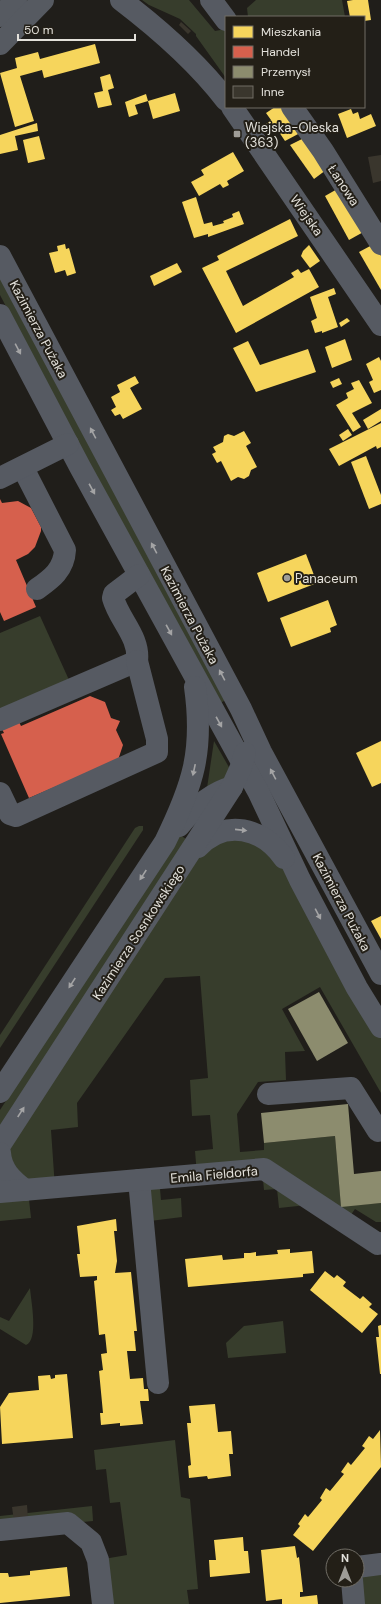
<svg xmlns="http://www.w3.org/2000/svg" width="381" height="1604" viewBox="0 0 381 1604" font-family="'DM Sans',sans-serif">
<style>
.green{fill:#373d2c}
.homes{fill:#f6d55c}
.shops{fill:#d6604d}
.industry{fill:#8c8c6e}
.building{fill:#3a362d}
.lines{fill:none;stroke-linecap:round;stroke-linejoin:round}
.minor{stroke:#565a62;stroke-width:22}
.major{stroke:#565a61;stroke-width:22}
.oneway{fill:#a4a4a5}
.poi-dot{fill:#9f9d97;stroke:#231f17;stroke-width:1.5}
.labels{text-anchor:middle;stroke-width:4;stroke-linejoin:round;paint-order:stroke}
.poi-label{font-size:13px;fill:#e3e1db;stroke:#231f17;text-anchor:start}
.street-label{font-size:13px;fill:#e3e1db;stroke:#231f17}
</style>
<rect width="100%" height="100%" fill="#201e1a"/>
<g class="green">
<path d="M142 0H189L215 31 226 29V78L196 36V34L180 19 149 5Z"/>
<path d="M256 0H342L345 17H248L247 8Z"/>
<path d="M0 271 226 700 216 705 0 295Z"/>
<path d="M40 616 69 680 0 709V633Z"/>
<path d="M214 741 230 769 231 777 207 788Z"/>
<path d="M139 826H143V830L0 1048V1035L135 828Z"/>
<path d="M180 835 189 841 0 1131V1110Z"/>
<path d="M208 837 272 843 381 1027V1093L320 987 282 1009 305 1051 285 1052 286 1080 258 1082 237 1114 240 1152 264 1150V1143L335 1136 341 1206 381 1203V1222H376L355 1209 346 1222 317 1204 279 1208 277 1189 264 1190 262 1170 197 1175 195 1151 213 1149 210 1115 192 1116 190 1080 208 1078 200 976 165 978 77 1103 78 1127 51 1130 55 1188 28 1190 31 1218 0 1221V1145Z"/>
<path d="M159 1178 161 1200 181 1198 182 1217 142 1222 139 1180Z"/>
<path d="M30 1288C31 1301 39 1340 26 1345L0 1329V1317L9 1321Z"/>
<path d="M283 1321 286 1353 228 1358 226 1343 244 1326Z"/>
<path d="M175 1440 181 1497 190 1499 198 1589 187 1590 189 1604H103L98 1560 127 1555 120 1502 110 1503 106 1469 96 1470 94 1450Z"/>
<path d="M92 1506 93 1521 0 1530V1516Z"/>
<path d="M381 1564V1604H354L357 1580Z"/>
</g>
<g class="homes">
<path d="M353 0H368L371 20 364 21V17H350L347 1Z"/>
<path d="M95 44 100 63 44 78 42 70 20 76 34 121 15 127 0 73 17 68 15 58 38 52 40 59Z"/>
<path d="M110 74 114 88 108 90 112 105 98 108 94 93 103 91 100 77Z"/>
<path d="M175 93 180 111 153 119 148 101 135 105 138 114 129 117 125 102 146 94 148 101Z"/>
<path d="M275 107H283L300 133 285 141 277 129 272 133 266 124 271 120 266 113Z"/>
<path d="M351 109 353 114 358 112 360 119 371 114 376 126 347 138 338 114Z"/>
<path d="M37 123 38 131 15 136 18 150 0 154V135Z"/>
<path d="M39 136 45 159 28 163 23 140Z"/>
<path d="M304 138 326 170 314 179 290 145Z"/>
<path d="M233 152 244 171 227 181 229 185 223 188 220 184 199 196 191 182 204 175 201 170Z"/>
<path d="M339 188 367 230 349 240 325 196Z"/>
<path d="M196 197 204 224 212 222 213 226 224 223 223 221 233 217 232 214 239 211 244 224 208 237V234L194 238 182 202Z"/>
<path d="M290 219 298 236 226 271 243 306 294 277 291 273 298 269 301 273 309 269 319 287 236 333 202 268 219 260 217 256Z"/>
<path d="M65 244 66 249 69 248 76 273 67 276 65 270 55 273 49 253 58 251 57 246Z"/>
<path d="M374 244 381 256V290L359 252Z"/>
<path d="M309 245 320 261 310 268 301 256 303 251Z"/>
<path d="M177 263 182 272 154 286 150 276Z"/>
<path d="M334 288 336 294 328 297 338 327 322 333V331L315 333 311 321 317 318 310 297Z"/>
<path d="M347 318 350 321 341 327 339 323Z"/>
<path d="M345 339 352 360 332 368 325 347Z"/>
<path d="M248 341 260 365 308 349 316 372 256 392 233 348Z"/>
<path d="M379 357 381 361V390L374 393 369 382 373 380 366 364Z"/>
<path d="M135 376 139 383 130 388 142 409 123 419 120 414 115 416 111 410 116 407 111 397 120 392 117 385Z"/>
<path d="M339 378 342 384 333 388 330 382Z"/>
<path d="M359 380 372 403 352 413 361 427 353 432 336 405 348 398 346 393 354 389 351 383Z"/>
<path d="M381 409V421L368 429 363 420Z"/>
<path d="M381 423V447L377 449 376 446 339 466 329 449Z"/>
<path d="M348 429 352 435 343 441 339 435Z"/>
<path d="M244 431 251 443 246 446 257 467 251 470 249 476 244 479 238 477 231 481 221 461 217 463 212 454 216 452 213 447 223 442 224 436 228 434 234 436Z"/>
<path d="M366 456 381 495V504L369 509 351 462Z"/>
<path d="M306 554 317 583 268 602 257 573Z"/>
<path d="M328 600 337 625 330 628 331 632 291 647 280 618Z"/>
<path d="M381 741V783L372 787 356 753Z"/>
<path d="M381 916V939L371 921Z"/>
<path d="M116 1219 117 1231H114L117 1261 115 1273 131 1272 137 1331H134L136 1351H127L130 1379 143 1378 144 1389H148L149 1401H140L143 1424 120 1426V1423L101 1425 100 1413H103L99 1371 103 1370 101 1354 107 1353 105 1334 99 1335 94 1281 97 1280V1276L80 1277 77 1254H80L77 1226Z"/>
<path d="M290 1249V1253L312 1251 314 1273 303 1274V1277L188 1287 185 1259 222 1255 223 1260 244 1258V1253H250L256 1252V1256L278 1254 277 1250Z"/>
<path d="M325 1271 334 1278 337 1275 346 1282 343 1286 360 1299 363 1296 372 1304 369 1307 378 1314 362 1333 310 1290Z"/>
<path d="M381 1325V1374H380L376 1337H379L378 1326Z"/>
<path d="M67 1374 73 1438 2 1444 0 1407 9 1393 39 1390 38 1376 50 1375 51 1379 55 1378V1375Z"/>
<path d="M215 1404 218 1432 231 1431 233 1454H229L231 1476 208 1479 207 1476 189 1478 188 1466 191 1465 187 1423H191L189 1406Z"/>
<path d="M380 1430 381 1467 313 1551 293 1535 300 1526 298 1524 305 1514 308 1517 322 1500 320 1498 326 1488 330 1491 344 1474 341 1472 348 1462 351 1465 365 1448 362 1446 369 1436 373 1439Z"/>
<path d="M243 1537 244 1551H248L250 1573 210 1577 209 1560H216L214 1540Z"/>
<path d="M295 1546 297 1558 299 1557 303 1592H300V1597L317 1595 318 1604H282V1599L266 1601 261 1550Z"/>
<path d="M67 1567 70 1596 0 1603V1573H8L9 1577 30 1575V1571Z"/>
</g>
<g class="shops">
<path d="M0 499 2 503 18 501 31 508 41 527V531L35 547 28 554 16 560 36 607 4 621 0 612Z"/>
<path d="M90 696 105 702 111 718 120 721 116 730 123 745 118 760 29 798 1 734 4 733 1 727 19 722 21 726Z"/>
</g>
<g class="industry">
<path d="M319 992 348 1043 317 1061 288 1009Z"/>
<path d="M348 1104 354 1174 381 1171V1203L341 1207 335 1136 264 1143 261 1113Z"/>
</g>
<g class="building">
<path d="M181 22 191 31 188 34 179 25Z"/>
<path d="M381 155V181L373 183 368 157Z"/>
<path d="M27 1505 28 1519 14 1521 12 1507Z"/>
</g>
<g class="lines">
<g class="minor">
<path d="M121 0C159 29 196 61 226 100"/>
<path d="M211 0 226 20"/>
<path d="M232 107 381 325"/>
<path d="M292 107 323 151 381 244"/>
<path d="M0 256 241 709 261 752 381 974"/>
<path d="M0 315 80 467 259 793 300 880 357 988 381 1027"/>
<path d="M23 468 65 550C64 570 51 579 37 589"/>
<path d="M0 478 68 444"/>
<path d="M0 720 137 661C140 637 119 620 113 598L114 594 139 575"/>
<path d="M0 793 10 814 16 816 157 752V739L137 661"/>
<path d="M179 826C193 809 210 793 232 787"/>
<path d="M198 847C225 818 263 828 284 858"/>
<path d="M0 1092 165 842C193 785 204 751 195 687"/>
<path d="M268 1094 351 1088 378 1131 381 1130"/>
<path d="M0 1145 232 787 241 767 245 753"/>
<path d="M0 1153C1 1170 12 1180 25 1190"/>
<path d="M139 1180 158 1383"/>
<path d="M0 1192 264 1169 378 1244 381 1243"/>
<path d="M0 1530 68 1523 91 1542 98 1560 103 1604"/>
<path d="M357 1567 381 1564"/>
<path d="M352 1580 354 1604"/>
</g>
<g class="major">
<path d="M0 16 16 0"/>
<path d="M0 44 43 0"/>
</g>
</g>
<defs><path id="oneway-solid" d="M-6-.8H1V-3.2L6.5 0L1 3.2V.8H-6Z"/></defs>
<g class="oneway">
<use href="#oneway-solid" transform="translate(18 349) rotate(62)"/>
<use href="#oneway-solid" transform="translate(93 433) rotate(-118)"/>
<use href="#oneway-solid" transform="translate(92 489) rotate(61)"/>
<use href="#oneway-solid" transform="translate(154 548) rotate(-118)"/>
<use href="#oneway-solid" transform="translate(169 630) rotate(61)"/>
<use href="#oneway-solid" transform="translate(222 675) rotate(-118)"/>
<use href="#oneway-solid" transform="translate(219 722) rotate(61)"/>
<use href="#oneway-solid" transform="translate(194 770) rotate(102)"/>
<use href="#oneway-solid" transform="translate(273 774) rotate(-118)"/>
<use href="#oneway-solid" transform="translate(241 830) rotate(6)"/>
<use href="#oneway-solid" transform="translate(143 875) rotate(123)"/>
<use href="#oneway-solid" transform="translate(318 914) rotate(62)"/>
<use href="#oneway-solid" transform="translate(72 983) rotate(123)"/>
<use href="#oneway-solid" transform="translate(21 1112) rotate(-57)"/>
</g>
<g class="poi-dot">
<rect x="233" y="130" width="8" height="8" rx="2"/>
<circle cx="287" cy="578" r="4"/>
</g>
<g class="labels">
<g class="poi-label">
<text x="245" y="132">Wiejska-Oleska<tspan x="245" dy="15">(363)</tspan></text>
<text x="295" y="583">Panaceum</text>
</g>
<g class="street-label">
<text transform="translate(344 185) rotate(57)" y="5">Łanowa</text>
<text transform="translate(307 215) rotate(55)" y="5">Wiejska</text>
<text transform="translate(39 329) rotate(62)" y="5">Kazimierza Pużaka</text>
<text transform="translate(190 615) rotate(62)" y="5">Kazimierza Pużaka</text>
<text transform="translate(342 902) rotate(62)" y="5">Kazimierza Pużaka</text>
<text transform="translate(138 932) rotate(-57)" y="5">Kazimierza Sosnkowskiego</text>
<text transform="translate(214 1174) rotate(-5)" y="5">Emila Fieldorfa</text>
</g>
</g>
<rect x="225" y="16" width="140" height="92" fill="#231f17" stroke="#706d65"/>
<rect x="233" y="26" width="20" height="12" fill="#f6d55c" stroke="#706d65"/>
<text x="261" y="36" font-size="12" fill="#e3e1db">Mieszkania</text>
<rect x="233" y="46" width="20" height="12" fill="#d6604d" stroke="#706d65"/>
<text x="261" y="56" font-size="12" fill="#e3e1db">Handel</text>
<rect x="233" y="66" width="20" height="12" fill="#8c8c6e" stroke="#706d65"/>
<text x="261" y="76" font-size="12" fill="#e3e1db">Przemysł</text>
<rect x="233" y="86" width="20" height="12" fill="#3a362d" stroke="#706d65"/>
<text x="261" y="96" font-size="12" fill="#e3e1db">Inne</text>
<g transform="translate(345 1568)"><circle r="19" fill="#231f17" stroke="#706d65"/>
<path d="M0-3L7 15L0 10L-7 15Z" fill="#9f9d97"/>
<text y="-6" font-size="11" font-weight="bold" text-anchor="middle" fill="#e3e1db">N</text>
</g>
<path d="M18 34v6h117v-6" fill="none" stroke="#e3e1db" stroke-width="2"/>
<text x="24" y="34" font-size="12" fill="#e3e1db" stroke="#231f17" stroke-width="3" paint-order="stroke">50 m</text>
</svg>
